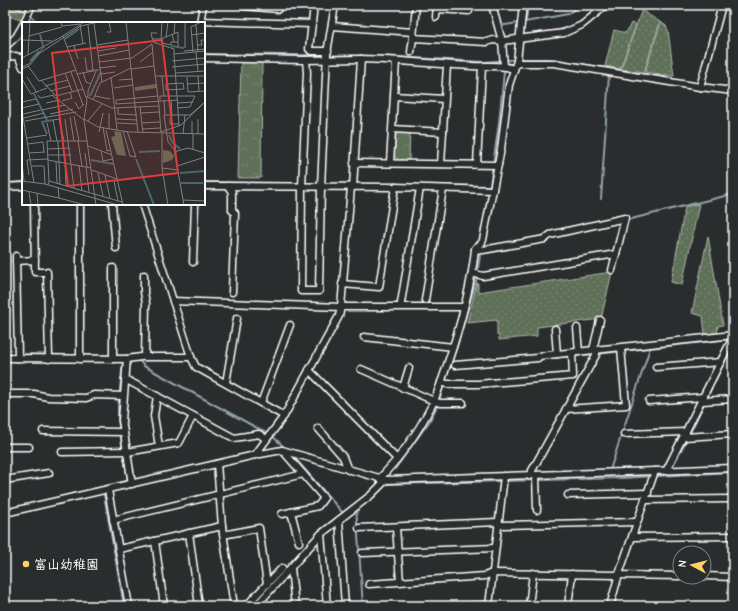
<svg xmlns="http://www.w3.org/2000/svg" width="738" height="611" viewBox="0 0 738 611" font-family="'Comic Neue','Klee One',sans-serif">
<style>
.grass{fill:url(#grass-dots);stroke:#aeb7ac}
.forest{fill:url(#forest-crowns);stroke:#aeb7ac}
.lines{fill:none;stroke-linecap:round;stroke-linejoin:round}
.stream{stroke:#92a4a7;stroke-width:2}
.street-casing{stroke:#fff;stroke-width:9}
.street{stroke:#2a2d2e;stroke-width:6}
.poi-dot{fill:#ffd166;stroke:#2a2d2e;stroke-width:1.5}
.labels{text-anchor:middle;stroke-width:4;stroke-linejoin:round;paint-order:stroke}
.poi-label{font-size:13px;font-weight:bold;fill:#fff;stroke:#2a2d2e;text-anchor:start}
.inset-river{fill:none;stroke:#4a686c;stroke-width:2}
.inset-road{fill:none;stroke:#7f8182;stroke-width:1}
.view{fill:#da3e3e;fill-opacity:0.15;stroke:#da3e3e;stroke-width:2}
.inset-edge{fill:none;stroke:#fff;stroke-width:2}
</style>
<defs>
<pattern id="grass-dots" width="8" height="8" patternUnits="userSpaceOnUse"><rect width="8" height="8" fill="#5e6f58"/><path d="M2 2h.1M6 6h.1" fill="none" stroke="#768571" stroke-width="1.8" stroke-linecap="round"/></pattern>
<pattern id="forest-crowns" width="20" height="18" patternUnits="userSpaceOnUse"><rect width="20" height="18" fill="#5e6f58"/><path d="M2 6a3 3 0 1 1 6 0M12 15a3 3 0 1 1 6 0" fill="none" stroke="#768571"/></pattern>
</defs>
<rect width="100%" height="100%" fill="#2a2d2e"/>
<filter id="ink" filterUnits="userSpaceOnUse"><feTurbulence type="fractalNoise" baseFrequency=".025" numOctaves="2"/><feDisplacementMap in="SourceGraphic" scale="8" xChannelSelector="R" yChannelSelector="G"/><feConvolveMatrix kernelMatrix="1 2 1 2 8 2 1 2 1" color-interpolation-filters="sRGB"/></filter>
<g filter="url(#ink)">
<g class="grass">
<path d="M642 9 644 12 660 22 644 72 621 69Z"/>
<path d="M661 22 666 26 668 30 674 76 645 72Z"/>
<path d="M631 23 636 25 620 69 605 66 614 30 626 33Z"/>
<path d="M699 204 682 285 671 282 685 207Z"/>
<path d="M708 236 723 325 718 326 717 334 705 335 703 316 692 313Z"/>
<path d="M612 272 601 319 537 327V336L499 340V335H497V320L467 323 477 283H478V292Z"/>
</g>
<g class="forest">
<path d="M15 7 25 12 23 19 5 16V9Z"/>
<path d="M241 62H262L261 178H238Z"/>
<path d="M397 131 410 132 409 160H398L394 156 396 133Z"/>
</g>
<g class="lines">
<g class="stream">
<path d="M5 8 16 6 26 12"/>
<path d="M30 15 37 23"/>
<path d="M526 21 528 5"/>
<path d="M525 22 568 14 580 5"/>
<path d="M577 24 583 21 599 5"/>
<path d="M498 26 518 23"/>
<path d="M524 35 559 30 573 26"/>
<path d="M20 53H23"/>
<path d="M5 54 6 53"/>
<path d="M204 54 380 56 484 62 521 59H549L672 78"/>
<path d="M726 86 733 87"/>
<path d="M204 182 349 184"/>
<path d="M5 183 23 182"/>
<path d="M429 185 490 186 499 123 504 72"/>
<path d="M601 199 609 74"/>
<path d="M627 220 733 194"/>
<path d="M5 354 130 356"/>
<path d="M137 358 144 366 266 433 268 432 284 447"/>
<path d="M539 359 606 353 730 339"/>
<path d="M293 456 342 512"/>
<path d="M672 467 686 441 733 344"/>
<path d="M395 469 429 422 437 406 460 337 476 281 480 255"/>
<path d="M610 470 650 348"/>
<path d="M387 484 620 478 733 472"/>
<path d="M103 488V487L128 481 118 420V406L123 362"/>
<path d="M104 495 124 606"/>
<path d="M356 507 363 606"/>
<path d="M309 543 320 530 356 503"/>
<path d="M252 606 260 597"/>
</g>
<g class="street-casing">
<g id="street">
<path d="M244 5V6L278 9 279 5"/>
<path d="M314 5 309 49 311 51H328"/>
<path d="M416 5 413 38 487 42 493 40 502 41 564 33 582 25 604 7 630 5"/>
<path d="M492 5 502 41 504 66"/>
<path d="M722 5 700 87 733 91"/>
<path d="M437 9 469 11V5"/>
<path d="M436 17 437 5"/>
<path d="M200 21 312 24"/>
<path d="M24 23 32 5"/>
<path d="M200 23 203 5"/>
<path d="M332 26 413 32"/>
<path d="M5 47 16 37 23 25"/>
<path d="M411 52 413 38"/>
<path d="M5 57 16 56 19 58"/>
<path d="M23 58H19L23 67"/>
<path d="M204 58 304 60 361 59"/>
<path d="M306 60 307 73 302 187 301 291H319L321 187 327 53 335 5"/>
<path d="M517 63H554L700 87"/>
<path d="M394 96 444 99"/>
<path d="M393 129 443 132"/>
<path d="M354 163 498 165"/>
<path d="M390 163 396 61"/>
<path d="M441 164 447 65"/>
<path d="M477 164 482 67"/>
<path d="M204 186 395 187 493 190"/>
<path d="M228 186 232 192V210L235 213 232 292"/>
<path d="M5 187 23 186"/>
<path d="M353 187 361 59C398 60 435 64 472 66 486 67 501 64 514 69"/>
<path d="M34 204 35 272H47L49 359"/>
<path d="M80 204V359"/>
<path d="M112 204 116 248"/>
<path d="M142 204 191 357 196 367 284 416"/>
<path d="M16 256 18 358"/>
<path d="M16 261 35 260"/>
<path d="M193 262 195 204"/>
<path d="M612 270 616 254"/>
<path d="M472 273 483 276 616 254 625 218 550 235 545 239 483 250 475 249"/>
<path d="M144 275V292L146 303 145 357"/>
<path d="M342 284 379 287 395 187"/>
<path d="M425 300 443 189"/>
<path d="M173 301 341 307H464"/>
<path d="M401 303 420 188"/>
<path d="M577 328 579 352"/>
<path d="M555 329 557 354"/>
<path d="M364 337 453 347"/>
<path d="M593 350 600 320"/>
<path d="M5 358 127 359 141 357H191"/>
<path d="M113 359V268"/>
<path d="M127 359 122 420 132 484"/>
<path d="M455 365 538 358 539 356 733 335"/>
<path d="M656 367 721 362"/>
<path d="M361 369 434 401 440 403H463"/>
<path d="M309 370 397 459"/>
<path d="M125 379 234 438 259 434 266 439"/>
<path d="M441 382 447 384H478L573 376 572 353"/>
<path d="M226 383 237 318"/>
<path d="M403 388 409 368"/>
<path d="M5 394H34L48 397 86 398 94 395 123 396"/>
<path d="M157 396 154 416 159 446"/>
<path d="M649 401 704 397"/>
<path d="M702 401 733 399"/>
<path d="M261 403 290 325"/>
<path d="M566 409 626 405 621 348"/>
<path d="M318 428 343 457 348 470"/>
<path d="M43 431 123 432"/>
<path d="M624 434 686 432"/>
<path d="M684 437 733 434"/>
<path d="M5 447H29"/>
<path d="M62 452 127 451"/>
<path d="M127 452 179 443 193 416"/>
<path d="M255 455 284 416 339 316 341 307 351 187"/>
<path d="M217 464 222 526 234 606"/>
<path d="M666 471 733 337"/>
<path d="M536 475 537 510"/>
<path d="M529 476 596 355V350"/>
<path d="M379 479C400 458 418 432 432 405 438 393 442 380 446 368 459 330 471 290 475 249L476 247 481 244 483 240 501 149 509 85 517 61 523 5"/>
<path d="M5 480 49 473"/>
<path d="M108 490 129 606"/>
<path d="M568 495 648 493"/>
<path d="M645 500 733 499"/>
<path d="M291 512 299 542"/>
<path d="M5 513 255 455 282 450 386 480 655 471 733 468"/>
<path d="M282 514 318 506 324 498 283 451"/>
<path d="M113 520 303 474"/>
<path d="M339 520 345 606"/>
<path d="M498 525 637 522"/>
<path d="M396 527 400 582"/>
<path d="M359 528 498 522"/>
<path d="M189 533 199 606"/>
<path d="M321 534 327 606"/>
<path d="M223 535 259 528 267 584"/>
<path d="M632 537 733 536"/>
<path d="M155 541 164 606"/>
<path d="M119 549 222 526"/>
<path d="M362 553 495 548"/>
<path d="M291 568 295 606"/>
<path d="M704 576 733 577"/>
<path d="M369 584 485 576 492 573 680 576"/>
<path d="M246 606 282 568"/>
<path d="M256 606 321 534 371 495 386 480"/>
<path d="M469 606 489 605"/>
<path d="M489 606 504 476"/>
<path d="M529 606 533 573"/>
<path d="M568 606 572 574"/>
<path d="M610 606 619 574 655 471"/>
</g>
</g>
<use href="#street" class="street"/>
</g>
</g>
<circle class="poi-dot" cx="26" cy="564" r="4"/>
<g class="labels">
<g class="poi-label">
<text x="34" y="569">富山幼稚園</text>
</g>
</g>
<g transform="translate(22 22)">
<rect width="183" height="183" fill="#2a2d2e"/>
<path d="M92 109 99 110 104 134 95 133 89 115 93 114ZM141 128 148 129 152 134 150 138 141 141Z" fill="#5e6f58"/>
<path d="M134 62V66L113 69V65Z" fill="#5e6f58"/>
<path class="inset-river" d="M18 12 21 24M43 17 57 7M149 24 162 26M8 39 17 29M65 49 77 48M12 72 25 98M68 74 79 50M25 112 20 100 31 98M147 113 150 120 158 127M117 130 138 129M114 137 132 183M69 138 91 142M158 151 183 149M159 161H181"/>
<path class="inset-road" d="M39 0 40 4 58 2 61 22M104 0 116 111M107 0H128M140 0 139 17 156 10V25M72 1 80 60M66 3 71 49M174 3 176 30M85 10H89L87 0M135 11H129L131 20 152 27V32M150 12 152 20H156M152 12 153 0M169 13 183 11M7 14 40 5M41 14 65 78 62 98 74 183M144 15 146 0M131 17H139L140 21 149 23V20H152M0 18 30 19M75 23 106 18M176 23H180L179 18H183M52 24 56 37M45 25 64 21M163 26V0M76 29 94 26M162 29 183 27M171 30 169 5 179 0M174 30 176 49M6 32 8 0M76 34 107 28M63 35 65 49M0 36 41 14 62 0M150 39 183 36M77 40 110 36 130 22 132 44 109 47M118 40 131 30M6 44 17 59 54 48M132 44 137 84M0 45 7 42 22 25M150 45 183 42M77 46 94 44M0 47 7 44 18 31 59 4 76 0M49 50 61 83M61 50 64 60 69 62M43 51 50 69M154 51 183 49M55 52 71 49M79 52 93 50M133 54H183M140 54 142 74M176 54 177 69M5 55 15 71M89 55 95 108M165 55 166 70 183 69M0 57 9 72 25 66M19 58 34 74M97 58 111 57M161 61 162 67 144 68V62ZM165 62 183 61M23 64 46 58M92 66 111 63M28 69 48 64M16 73 18 76 32 73M31 74 62 98M34 74 61 67M63 74 90 86 114 85M73 74 88 77M136 74 94 78V82L156 78M66 75V69L74 49M71 78 78 61 109 46M138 78V74H173L168 85 156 86M142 78 143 93M149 78 150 93M40 79 50 76 48 70M0 80 14 77M53 80 57 87 62 82M24 81 38 78M156 81 171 80M114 85 137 84 139 111M118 85 121 111M0 86 17 82M96 86V92L115 93M20 88 43 83M0 89 12 161M87 91V107M119 91 137 90M1 92 19 88M28 92 51 87M52 94 57 119M48 95 52 119M2 96 22 91M148 96V102H157M43 97 52 166M62 97 76 105 107 110 183 112M94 97 115 98M3 99 54 90M66 99 80 82M25 101 29 119M95 101 115 102M120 101 138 100M157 103 152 32 183 29M81 105 85 129 89 128M121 107 138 106M84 108 101 183M101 109 108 134 114 135 105 109M77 110 81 91M139 110 159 103 183 80 168 93H163M161 112 163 93H142L146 120 152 127 162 183M170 112V99M176 112V97M5 116 25 113M35 119 31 98 37 97 42 119M36 119 37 140M56 119 60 144M6 122 21 120 22 130M66 124 90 133M25 127 48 126M171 128V112M79 129 81 139 91 137M152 130 166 126 183 131M7 131 23 130M63 131 65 145M25 133H49M26 138 69 146M34 139 35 161M37 140 38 162M0 141 2 159M43 141 44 164M57 143 60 169M10 144H22L23 162M155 144 183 135M64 145 67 170M140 146V112M70 148 95 157M76 151 81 174M7 153 5 138 26 137M83 153 88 176M0 159 23 162 96 183M27 159 25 119H65M92 159 96 179M26 163 27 159 100 180M36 165 37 176 63 183M0 168 37 176M7 170 9 183M15 171 16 183M161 178 183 179M146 183 140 146 156 148"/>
<path class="view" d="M140 18 156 151 46 164 30 31Z"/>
<rect width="183" height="183" class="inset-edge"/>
</g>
<rect width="738" height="611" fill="none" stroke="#2a2d2e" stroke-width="20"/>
<rect x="10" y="10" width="718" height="591" fill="none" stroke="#fff" stroke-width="1.5" filter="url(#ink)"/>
<g transform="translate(692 565) rotate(277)"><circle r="19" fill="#2a2d2e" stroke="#7f8182"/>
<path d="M0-3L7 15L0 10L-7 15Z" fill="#ffd166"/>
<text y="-6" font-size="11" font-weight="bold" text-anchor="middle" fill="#ffffff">N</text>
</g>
</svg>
